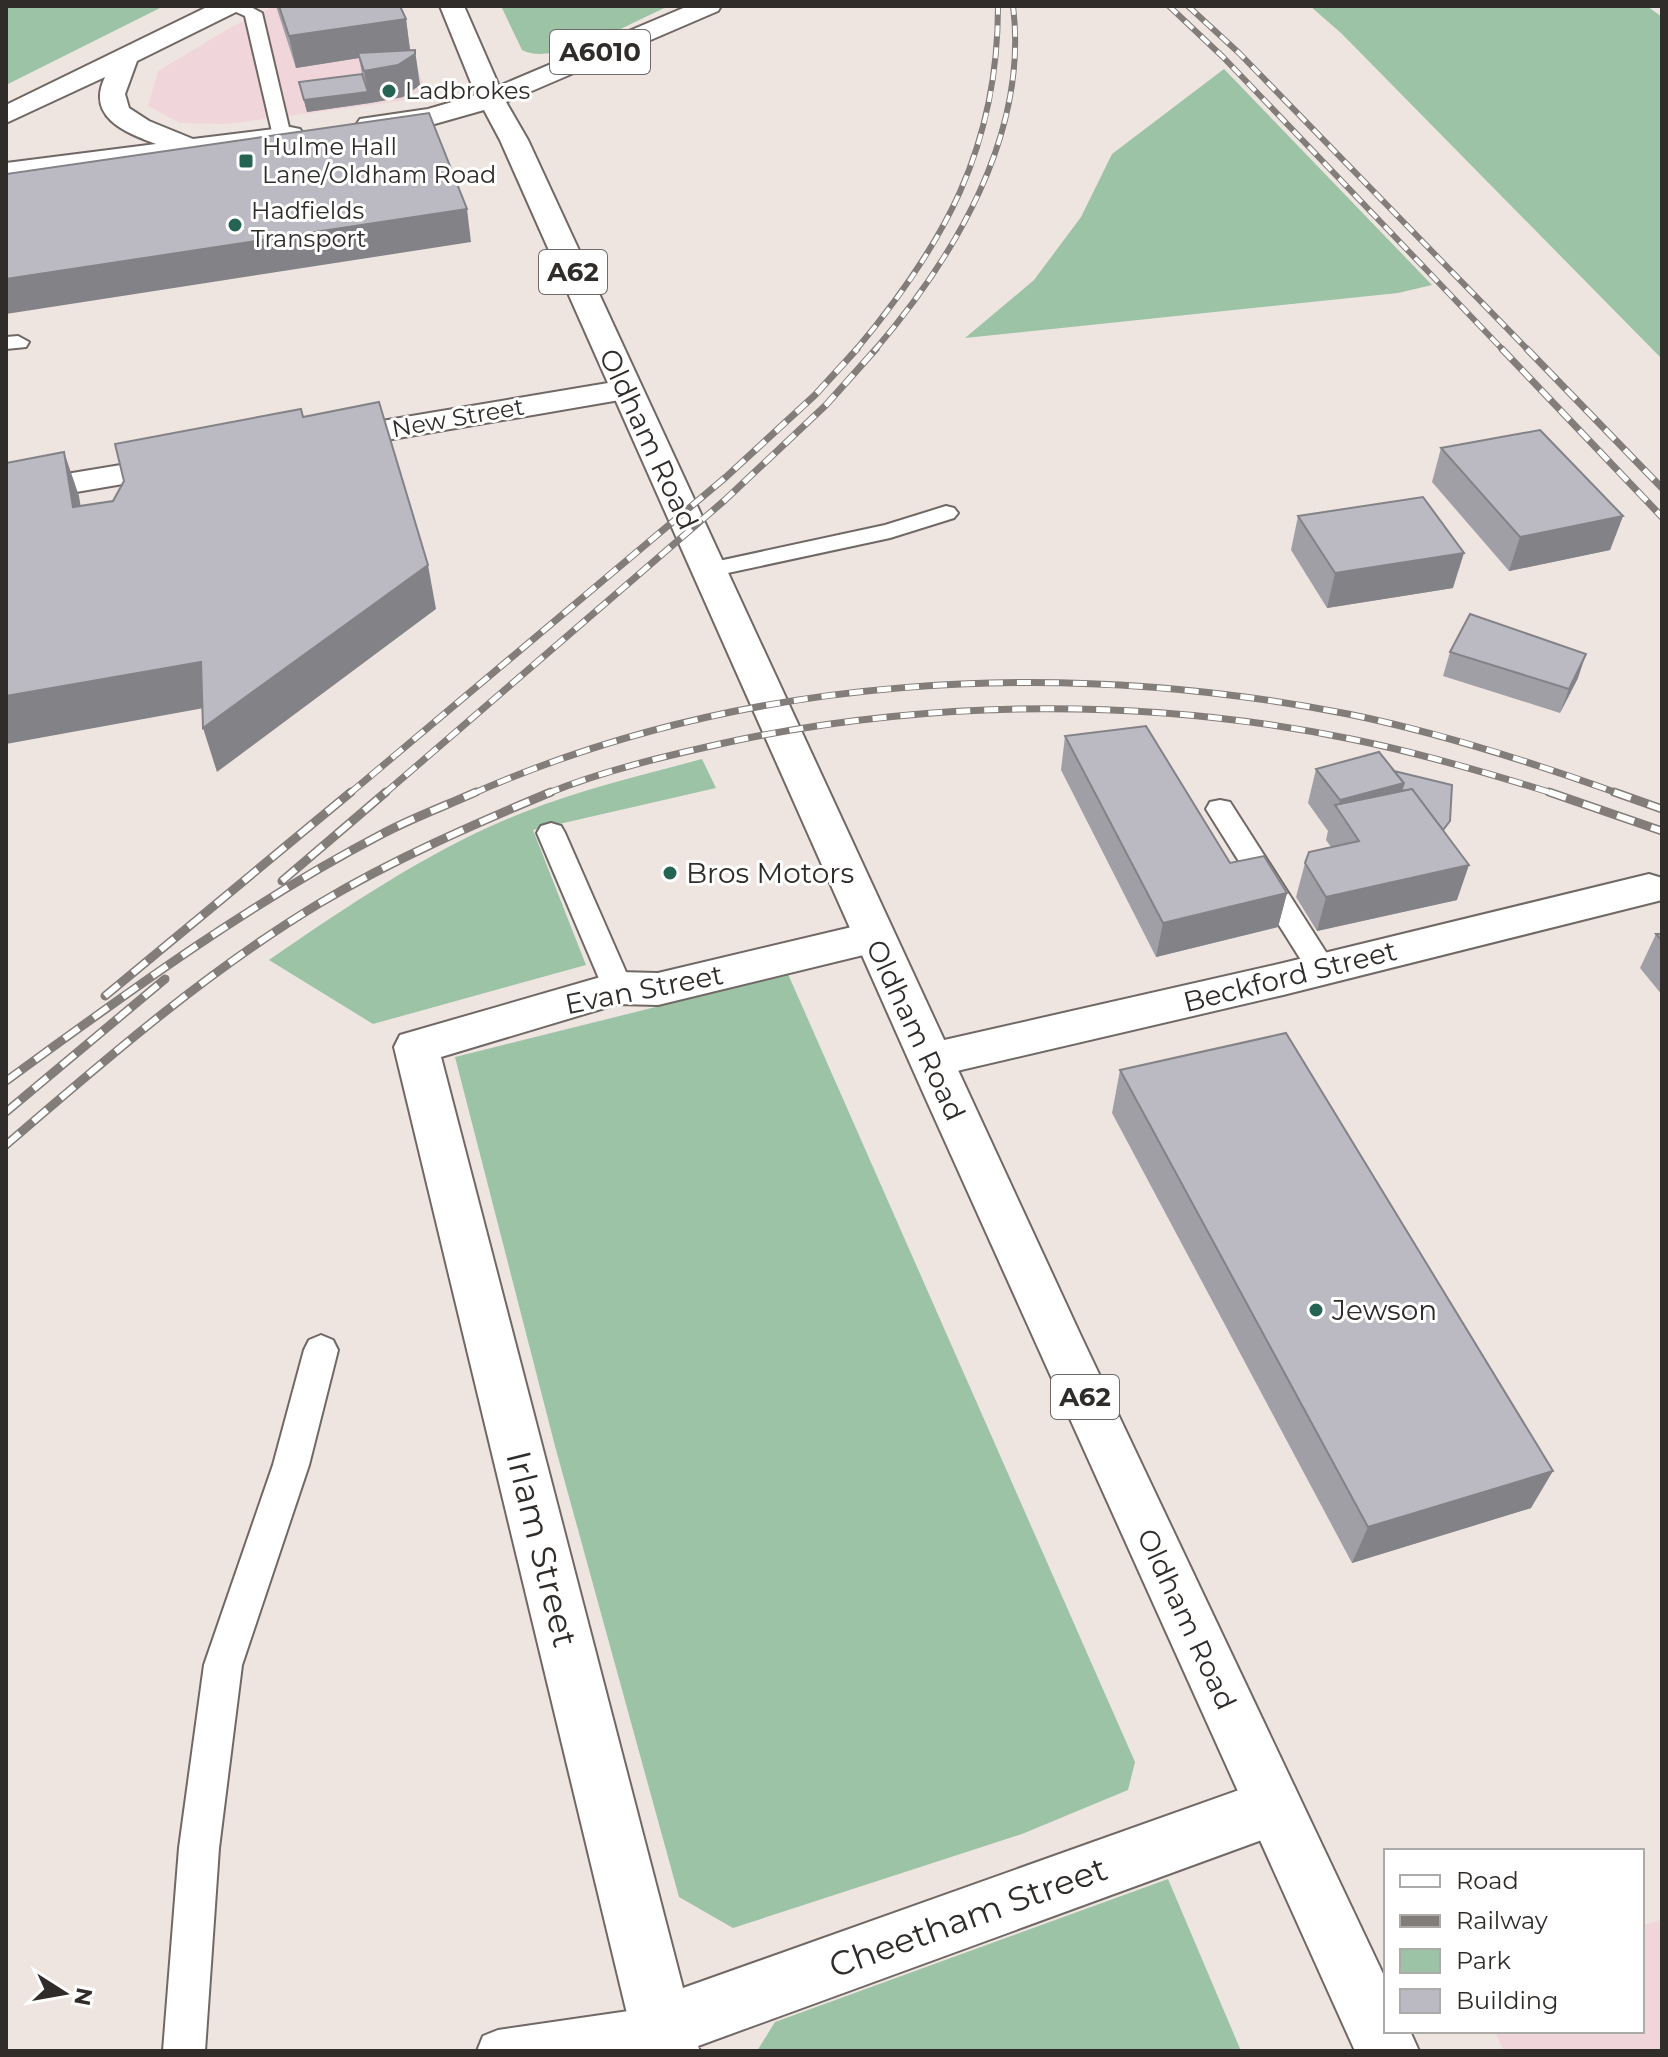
<svg xmlns="http://www.w3.org/2000/svg" width="1668" height="2057" viewBox="0 0 1668 2057" font-family="Montserrat,sans-serif">
<style>
.commercial{fill:#f0d6da}
.green{fill:#9dc3a6}
.lines{fill:none;stroke-linecap:round;stroke-linejoin:round}
.service-casing{stroke:#706864;stroke-width:4}
.minor-casing{stroke:#706864;stroke-width:4}
.trunk-casing{stroke:#706864;stroke-width:4}
.service{fill:#fff;fill-rule:evenodd}
.minor{fill:#fff;fill-rule:evenodd}
.trunk{fill:#fff;fill-rule:evenodd}
.rail-far2-casing{stroke:#837d7a;stroke-width:6}
.rail-far1-casing{stroke:#837d7a;stroke-width:7}
.rail-casing{stroke:#837d7a;stroke-width:9}
.rail-far2{stroke:#fff;stroke-width:4;stroke-dasharray:11;stroke-linecap:butt}
.rail-far1{stroke:#fff;stroke-width:5;stroke-dasharray:14;stroke-linecap:butt}
.rail{stroke:#fff;stroke-width:6;stroke-dasharray:18;stroke-linecap:butt}
.wall{fill:#a19fa6}
.shaded-wall{fill:#838287}
.building{fill:#bbb9c1;stroke:#838287;stroke-width:2}
.poi-dot{fill:#256452;stroke:#fff;stroke-width:3}
.labels{text-anchor:middle;stroke-width:6;stroke-linejoin:round;paint-order:stroke}
.far-poi-label{font-size:24px;fill:#2f2c2a;stroke:#fff;text-anchor:start}
.far-street-label{font-size:24px;fill:#2f2c2a;stroke:#fff}
.shield{fill:#fff;stroke:#6d6b6a;stroke-width:2}
.shield-label{font-size:26px;font-weight:bold;fill:#2f2c2a}
.street-label{font-size:28px;fill:#2f2c2a;stroke:#fff}
.poi-label{font-size:28px;fill:#2f2c2a;stroke:#fff;text-anchor:start}
.near-street-label{font-size:34px;fill:#2f2c2a;stroke:#fff}
</style>
<rect width="100%" height="100%" fill="#eee5e1"/>
<g class="commercial">
<path d="M275 6H397L424 87 408 100 227 124 180 123 148 106 158 71 231 27Z"/>
<path d="M1662 1919V2051H1504L1494 2031H1642V1926Z"/>
</g>
<g class="green">
<path d="M6 6H164L6 85Z"/>
<path d="M501 6H669C636 20 554 68 522 50Z"/>
<path d="M1310 6H1647L1662 17V359L1341 33Z"/>
<path d="M1224 69 1432 285 1398 293 965 338 1034 280 1081 217 1112 154Z"/>
<path d="M702 759 716 788 533 830 586 965 373 1024 269 960C351 904 434 847 527 811 583 789 643 775 702 759Z"/>
<path d="M788 974 1135 1762 1128 1790 1022 1834 733 1928 679 1897 555 1446 455 1057Z"/>
<path d="M1168 1879 1241 2051H757L775 2022Z"/>
</g>
<g class="lines">
<g class="service-casing">
<g id="service">
<path d="M223 6H249L262 13 291 136 289 140H275L273 136 245 16Z"/>
<path d="M18 336 29 342 26 347 6 349V337Z"/>
<path d="M946 506 954 508 958 513 954 518 890 538 709 577 700 575 697 570 700 565 885 525Z"/>
<path d="M1220 800 1230 802 1331 960 1336 968 1331 976 1321 979 1311 976 1206 809 1210 802Z"/>
<path d="M551 823 561 826 565 833 633 988 628 996 618 999 608 996 603 988 537 833 541 826Z"/>
<path d="M321 1335 333 1340 338 1350 309 1465 242 1665 219 1848 205 2051H163L179 1848 204 1665 273 1465 304 1350 309 1340Z"/>
<path d="M663 2006 678 2012 684 2027 678 2042 645 2051H477L483 2036 498 2030Z"/>
</g>
</g>
<g class="minor-casing">
<g id="minor">
<path d="M626 380 637 383 642 390 637 397 328 450 316 447 311 440 316 433 328 430Z"/>
<path d="M181 455 193 458 198 465 193 472 6 504V484Z"/>
<path d="M1649 874 1662 878V900L1283 995 931 1077 915 1072 909 1060 915 1048 931 1043 1283 963Z"/>
<path d="M873 922 888 927 894 938 888 949 658 1005 618 1004 441 1057 683 1988 1273 1778 1294 1786 1302 1807 1294 1828 1273 1836 698 2046 700 2051H636L394 1047 400 1035 618 972 658 973Z"/>
</g>
</g>
<g class="trunk-casing">
<g id="trunk">
<path d="M209 6H241L238 11 137 61 125 94 129 108 149 121 193 139 290 127 300 129 304 135 300 141 6 179V163L156 144C124 132 86 117 105 77L6 123V105Z"/>
<path d="M440 6H464L499 86 688 6H721L718 11 506 102 528 140 1081 1336 1386 1980V2031H1410L1419 2051H1355L925 1097 500 140 484 110 431 125 370 133 360 131 356 125 360 119 428 109 476 95Z"/>
</g>
</g>
<use href="#service" class="service"/>
<use href="#minor" class="minor"/>
<use href="#trunk" class="trunk"/>
<g class="rail-far2-casing">
<g id="rail-far2">
<path d="M1169 6 1223 57 1504 351"/>
<path d="M1188 6 1239 53 1529 351"/>
<path d="M855 351C944 245 998 148 998 6"/>
<path d="M874 351C954 258 1029 134 1013 6"/>
</g>
</g>
<g class="rail-far1-casing">
<g id="rail-far1">
<path d="M1502 349 1662 517"/>
<path d="M1527 349 1662 488"/>
<path d="M349 794 726 477 815 395 857 349"/>
<path d="M384 794 725 500 826 405 876 349"/>
<path d="M472 794C744 674 1058 657 1348 714 1441 733 1531 762 1620 794"/>
<path d="M546 794C607 769 674 754 738 740 938 699 1151 698 1351 739 1420 753 1488 773 1555 794"/>
</g>
</g>
<g class="rail-casing">
<g id="rail">
<path d="M1549 792 1662 831"/>
<path d="M1614 792 1662 809"/>
<path d="M282 881 386 792"/>
<path d="M105 996 351 792"/>
<path d="M6 1081C127 993 248 904 382 834 412 818 445 806 476 792"/>
<path d="M6 1112 165 979"/>
<path d="M6 1145C106 1059 207 971 320 903 394 859 472 825 551 792"/>
</g>
</g>
<use href="#rail-far2" class="rail-far2"/>
<use href="#rail-far1" class="rail-far1"/>
<use href="#rail" class="rail"/>
</g>
<g class="wall">
<path d="M276 6H400L406 19 410 50 420 85 403 97 370 103 307 112 299 82 362 74 359 58 296 68Z"/>
<path d="M1441 448 1623 516 1610 550 1509 571 1432 482Z"/>
<path d="M1298 516 1453 588 1327 608 1291 550Z"/>
<path d="M1450 652 1578 678 1560 713 1443 676Z"/>
<path d="M1065 736 1230 863 1287 893 1278 927 1156 957 1061 770Z"/>
<path d="M1316 769 1446 833 1457 900 1317 931 1296 897 1305 863 1331 847 1326 840 1328 831 1308 803Z"/>
<path d="M1656 934H1662V995L1640 968Z"/>
<path d="M1120 1070 1531 1508 1352 1563 1112 1113Z"/>
</g>
<g class="shaded-wall">
<path d="M406 19 410 50 358 53 359 58 296 68 289 36Z"/>
<path d="M415 50 420 85 403 97 370 103 307 112 304 100 368 92 364 71Z"/>
<path d="M467 209 471 242 6 314V279Z"/>
<path d="M64 452 79 496 88 551 73 507Z"/>
<path d="M1623 516 1610 550 1509 571 1520 537Z"/>
<path d="M1464 553 1453 588 1327 608 1335 573Z"/>
<path d="M428 565 436 609 217 772 203 728Z"/>
<path d="M1586 654 1578 678 1560 713 1569 689Z"/>
<path d="M201 662 215 706 6 744V696Z"/>
<path d="M1404 783 1393 817 1338 809 1340 800Z"/>
<path d="M1469 865 1457 900 1317 931 1326 897Z"/>
<path d="M1287 893 1278 927 1156 957 1163 923Z"/>
<path d="M1553 1471 1531 1508 1352 1563 1368 1527Z"/>
</g>
<g class="building">
<path d="M279 6H400L406 19 289 36Z"/>
<path d="M415 50V54L398 65 364 71 358 53Z"/>
<path d="M362 74 368 92 304 100 299 82Z"/>
<path d="M429 113 467 209 6 279V174Z"/>
<path d="M379 402 428 565 203 728 201 662 6 696V463L64 452 73 507 113 501 124 481 115 444 301 409 303 417Z"/>
<path d="M1540 430 1623 516 1520 537 1441 448Z"/>
<path d="M1423 497 1464 553 1335 573 1298 516Z"/>
<path d="M1470 614 1586 654 1569 689 1450 652Z"/>
<path d="M1146 726 1230 863 1264 856 1287 893 1163 923 1065 736Z"/>
<path d="M1379 752 1404 783 1340 800 1316 769Z"/>
<path d="M1394 771 1452 785 1450 821 1443 830 1412 789 1401 791 1404 783Z"/>
<path d="M1412 789 1469 865 1326 897 1305 863 1309 852 1359 841 1335 805Z"/>
<path d="M1656 934H1662V941Z"/>
<path d="M1286 1033 1553 1471 1368 1527 1120 1070Z"/>
</g>
<g class="poi-dot">
<circle cx="389" cy="91" r="8"/>
<rect x="238" y="153" width="16" height="16" rx="4"/>
<circle cx="235" cy="225" r="8"/>
<circle cx="670" cy="873" r="8"/>
<circle cx="1316" cy="1310" r="8"/>
</g>
<g class="labels">
<g class="far-poi-label">
<text x="405" y="99">Ladbrokes</text>
<text x="262" y="155">Hulme Hall<tspan x="262" dy="28">Lane/Oldham Road</tspan></text>
<text x="251" y="219">Hadfields<tspan x="251" dy="28">Transport</tspan></text>
</g>
<g class="far-street-label">
<text transform="translate(458 418) rotate(-10)" y="8">New Street</text>
</g>
<g class="shield">
<rect x="550" y="30" width="100" height="44" rx="6"/>
<rect x="539" y="250" width="68" height="44" rx="6"/>
<rect x="1051" y="1375" width="68" height="44" rx="6"/>
</g>
<g class="shield-label">
<text x="600" y="61">A6010</text>
<text x="573" y="281">A62</text>
<text x="1085" y="1406">A62</text>
</g>
<g class="street-label">
<text transform="translate(649 439) rotate(65)" y="10">Oldham Road</text>
<text transform="translate(1290 976) rotate(-14)" y="10">Beckford Street</text>
<text transform="translate(644 989) rotate(-11)" y="10">Evan Street</text>
<text transform="translate(916 1030) rotate(65)" y="10">Oldham Road</text>
<text transform="translate(1187 1619) rotate(65)" y="10">Oldham Road</text>
</g>
<g class="poi-label">
<text x="686" y="883">Bros Motors</text>
<text x="1332" y="1320">Jewson</text>
</g>
<g class="near-street-label">
<text transform="translate(542 1549) rotate(76)" y="12">Irlam Street</text>
<text transform="translate(968 1917) rotate(-20)" y="12">Cheetham Street</text>
</g>
</g>
<rect width="1668" height="2057" fill="none" stroke="#2f2c2a" stroke-width="16"/>
<rect x="1384" y="1849" width="260" height="184" fill="#ffffff" stroke="#acabaa" stroke-width="2"/>
<rect x="1400" y="1875" width="40" height="12" fill="#ffffff" stroke="#acabaa" stroke-width="2"/>
<text x="1456" y="1889" font-size="24" fill="#2f2c2a">Road</text>
<rect x="1400" y="1915" width="40" height="12" fill="#837d7a" stroke="#acabaa" stroke-width="2"/>
<text x="1456" y="1929" font-size="24" fill="#2f2c2a">Railway</text>
<rect x="1400" y="1949" width="40" height="24" fill="#9dc3a6" stroke="#acabaa" stroke-width="2"/>
<text x="1456" y="1969" font-size="24" fill="#2f2c2a">Park</text>
<rect x="1400" y="1989" width="40" height="24" fill="#bbb9c1" stroke="#acabaa" stroke-width="2"/>
<text x="1456" y="2009" font-size="24" fill="#2f2c2a">Building</text>
<g transform="translate(64 1993) rotate(101)" stroke="#ffffff" stroke-width="6" paint-order="stroke">
<path d="M0-6L14 30L0 20L-14 30Z" fill="#2f2c2a"/>
<text y="-12" font-size="22" font-weight="bold" text-anchor="middle" fill="#2f2c2a">N</text>
</g>
</svg>
